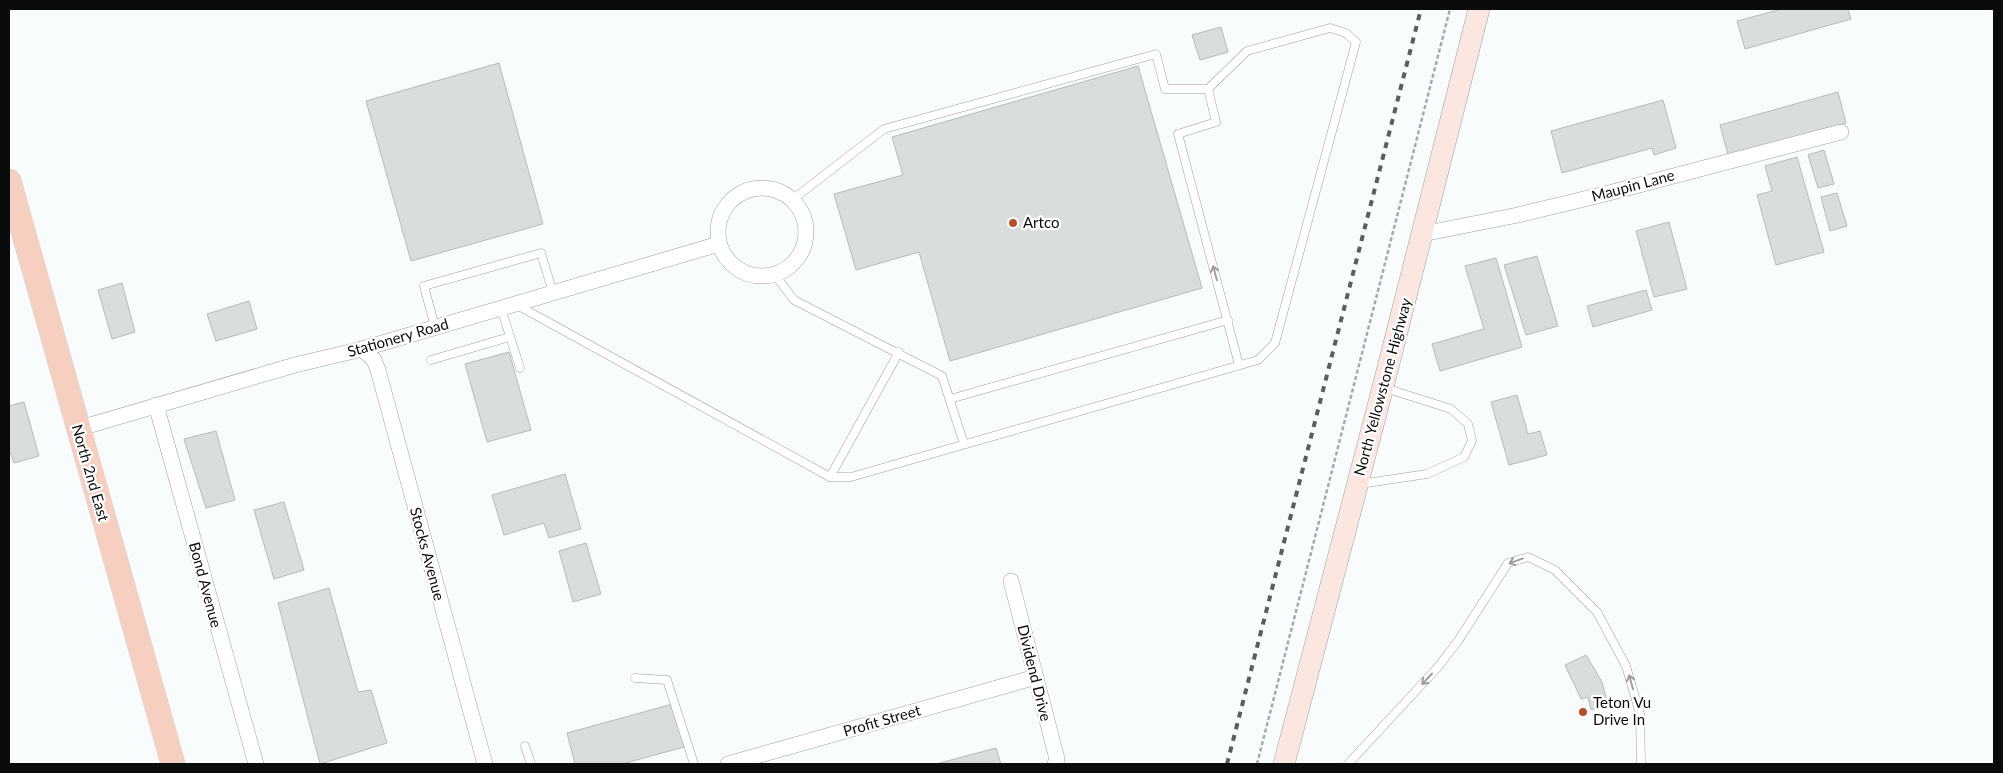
<svg xmlns="http://www.w3.org/2000/svg" width="2003" height="773" viewBox="0 0 2003 773" font-family="Lato,sans-serif">
<style>
.building{fill:#daddde;stroke:#b7babb}
.lines{fill:none;stroke-linecap:round;stroke-linejoin:round}
.service-casing{stroke:#9c9fa0;stroke-width:9}
.minor-casing{stroke:#9c9fa0;stroke-width:16}
.secondary-casing{stroke:#9c9fa0;stroke-width:22}
.primary-casing{stroke:#d8d8d8;stroke-width:25}
.path{stroke:#a5a9a9;stroke-width:2.5;stroke-dasharray:4 2.5;stroke-linecap:butt}
.service{stroke:#fff;stroke-width:8}
.minor{stroke:#fff;stroke-width:15}
.secondary{stroke:#fbe7e0;stroke-width:21}
.primary{stroke:#f7cfc1;stroke-width:24}
.rail{stroke:#5b5e5e;stroke-width:4;stroke-dasharray:6 6;stroke-linecap:butt}
.oneway{stroke:#9d9e9e}
.poi-dot{fill:#b64f27;stroke:#fff;stroke-width:2}
.labels{text-anchor:middle;stroke-width:4.5;stroke-linejoin:round;paint-order:stroke}
.street-label{font-size:15px;fill:#0a0c0c;stroke:#fff}
.poi-label{font-size:15px;fill:#0a0c0c;stroke:#fff;text-anchor:start}
</style>
<rect width="100%" height="100%" fill="#f8fcfd"/>
<g class="building">
<path d="M1782 9H1848L1851 19 1745 49 1737 21Z"/>
<path d="M1221 27 1228 52 1200 60 1192 35Z"/>
<path d="M499 63 543 224 411 261 366 101Z"/>
<path d="M1138 66 1202 288 950 361 919 252 856 270 834 194 903 175 892 137Z"/>
<path d="M1838 92 1846 123 1728 155 1720 125Z"/>
<path d="M1663 100 1676 148 1654 155 1652 148 1562 173 1551 131Z"/>
<path d="M1824 150 1834 184 1818 188 1808 155Z"/>
<path d="M1797 157 1824 252 1776 265 1757 195 1772 191 1765 166Z"/>
<path d="M1837 193 1847 226 1830 231 1821 197Z"/>
<path d="M1669 222 1687 289 1654 297 1636 231Z"/>
<path d="M1537 256 1558 326 1526 335 1504 265Z"/>
<path d="M1496 258 1522 347 1440 371 1432 344 1484 329 1465 266Z"/>
<path d="M122 283 135 332 112 339 98 290Z"/>
<path d="M1646 290 1652 310 1593 327 1587 306Z"/>
<path d="M249 301 257 329 216 341 207 314Z"/>
<path d="M509 352 531 430 487 442 465 364Z"/>
<path d="M1517 395 1528 434 1540 431 1547 455 1509 465 1491 402Z"/>
<path d="M24 402 39 456 14 463 9 449V406Z"/>
<path d="M216 431 235 500 206 508 184 439Z"/>
<path d="M565 474 581 529 549 538 544 523 504 535 492 495Z"/>
<path d="M284 502 304 570 274 579 254 510Z"/>
<path d="M586 543 601 594 573 602 559 551Z"/>
<path d="M329 588 358 692 371 690 387 743 320 764 278 603Z"/>
<path d="M1586 655 1602 682 1608 705 1591 710 1588 697 1581 699 1565 665Z"/>
<path d="M673 704 684 747 622 764H575L567 733Z"/>
<path d="M996 748 1001 764H936Z"/>
</g>
<g class="lines">
<g class="service-casing">
<g id="service">
<path d="M1208 89 1216 122 1178 134 1239 365"/>
<path d="M775 275 794 300 942 376 964 444"/>
<path d="M517 305 830 477H851L1258 360 1275 343 1356 42 1346 33 1330 28 1247 51 1208 89H1165L1156 54 884 129 792 200"/>
<path d="M501 308 520 368"/>
<path d="M435 327 424 286 541 253 553 293"/>
<path d="M431 360 509 337"/>
<path d="M950 399 1228 320"/>
<path d="M830 477 899 352"/>
<path d="M1360 484 1427 474 1464 457 1472 441 1468 424 1451 409 1385 388"/>
<path d="M635 678 667 680 694 764"/>
<path d="M525 746 531 764"/>
<path d="M1348 764 1438 667 1458 641 1508 563 1528 557 1555 570 1597 612 1626 666 1640 714 1641 764"/>
</g>
</g>
<g class="minor-casing">
<g id="minor">
<circle cx="762" cy="232" r="44"/>
<path d="M1422 234 1518 215 1605 194 1841 132"/>
<path d="M362 349 374 360 378 370 485 764"/>
<path d="M156 405 256 764"/>
<path d="M77 429 295 365 362 349 719 244"/>
<path d="M1011 581 1057 759 1055 764"/>
<path d="M728 764 1036 677"/>
</g>
</g>
<g class="secondary-casing">
<path id="secondary" d="M1284 764 1383 387 1479 9"/>
</g>
<g class="primary-casing">
<path id="primary" d="M9 181 173 764"/>
</g>
<path class="path" d="M1257 764 1450 9"/>
<use href="#service" class="service"/>
<use href="#minor" class="minor"/>
<use href="#secondary" class="secondary"/>
<use href="#primary" class="primary"/>
<path class="rail" d="M1227 764 1421 9"/>
</g>
<defs><path id="oneway-shaft" d="M-6 0H5M1.5-3L5.5 0L1.5 3" fill="none" stroke-width="1.6" stroke-linecap="round" stroke-linejoin="round" transform="scale(1.25)"/></defs>
<g class="oneway">
<use href="#oneway-shaft" transform="translate(1215 273) rotate(-105)"/>
<use href="#oneway-shaft" transform="translate(1516 561) rotate(160)"/>
<use href="#oneway-shaft" transform="translate(1427 679) rotate(133)"/>
<use href="#oneway-shaft" transform="translate(1631 682) rotate(-106)"/>
</g>
<g class="poi-dot">
<circle cx="1013" cy="223" r="5"/>
<circle cx="1583" cy="712" r="5"/>
</g>
<g class="labels">
<g class="street-label">
<text transform="translate(1633 186) rotate(-15)" y="5">Maupin Lane</text>
<text transform="translate(398 338) rotate(-16)" y="5">Stationery Road</text>
<text transform="translate(1383 387) rotate(-75)" y="5">North Yellowstone Highway</text>
<text transform="translate(90 473) rotate(74)" y="5">North 2nd East</text>
<text transform="translate(427 554) rotate(75)" y="5">Stocks Avenue</text>
<text transform="translate(205 585) rotate(75)" y="5">Bond Avenue</text>
<text transform="translate(1034 673) rotate(76)" y="5">Dividend Drive</text>
<text transform="translate(882 721) rotate(-16)" y="5">Profit Street</text>
</g>
<g class="poi-label">
<text x="1023" y="228">Artco</text>
<text x="1593" y="708">Teton Vu<tspan x="1593" dy="17">Drive In</tspan></text>
</g>
</g>
<rect width="2003" height="773" fill="none" stroke="#0a0c0c" stroke-width="20"/>
</svg>
